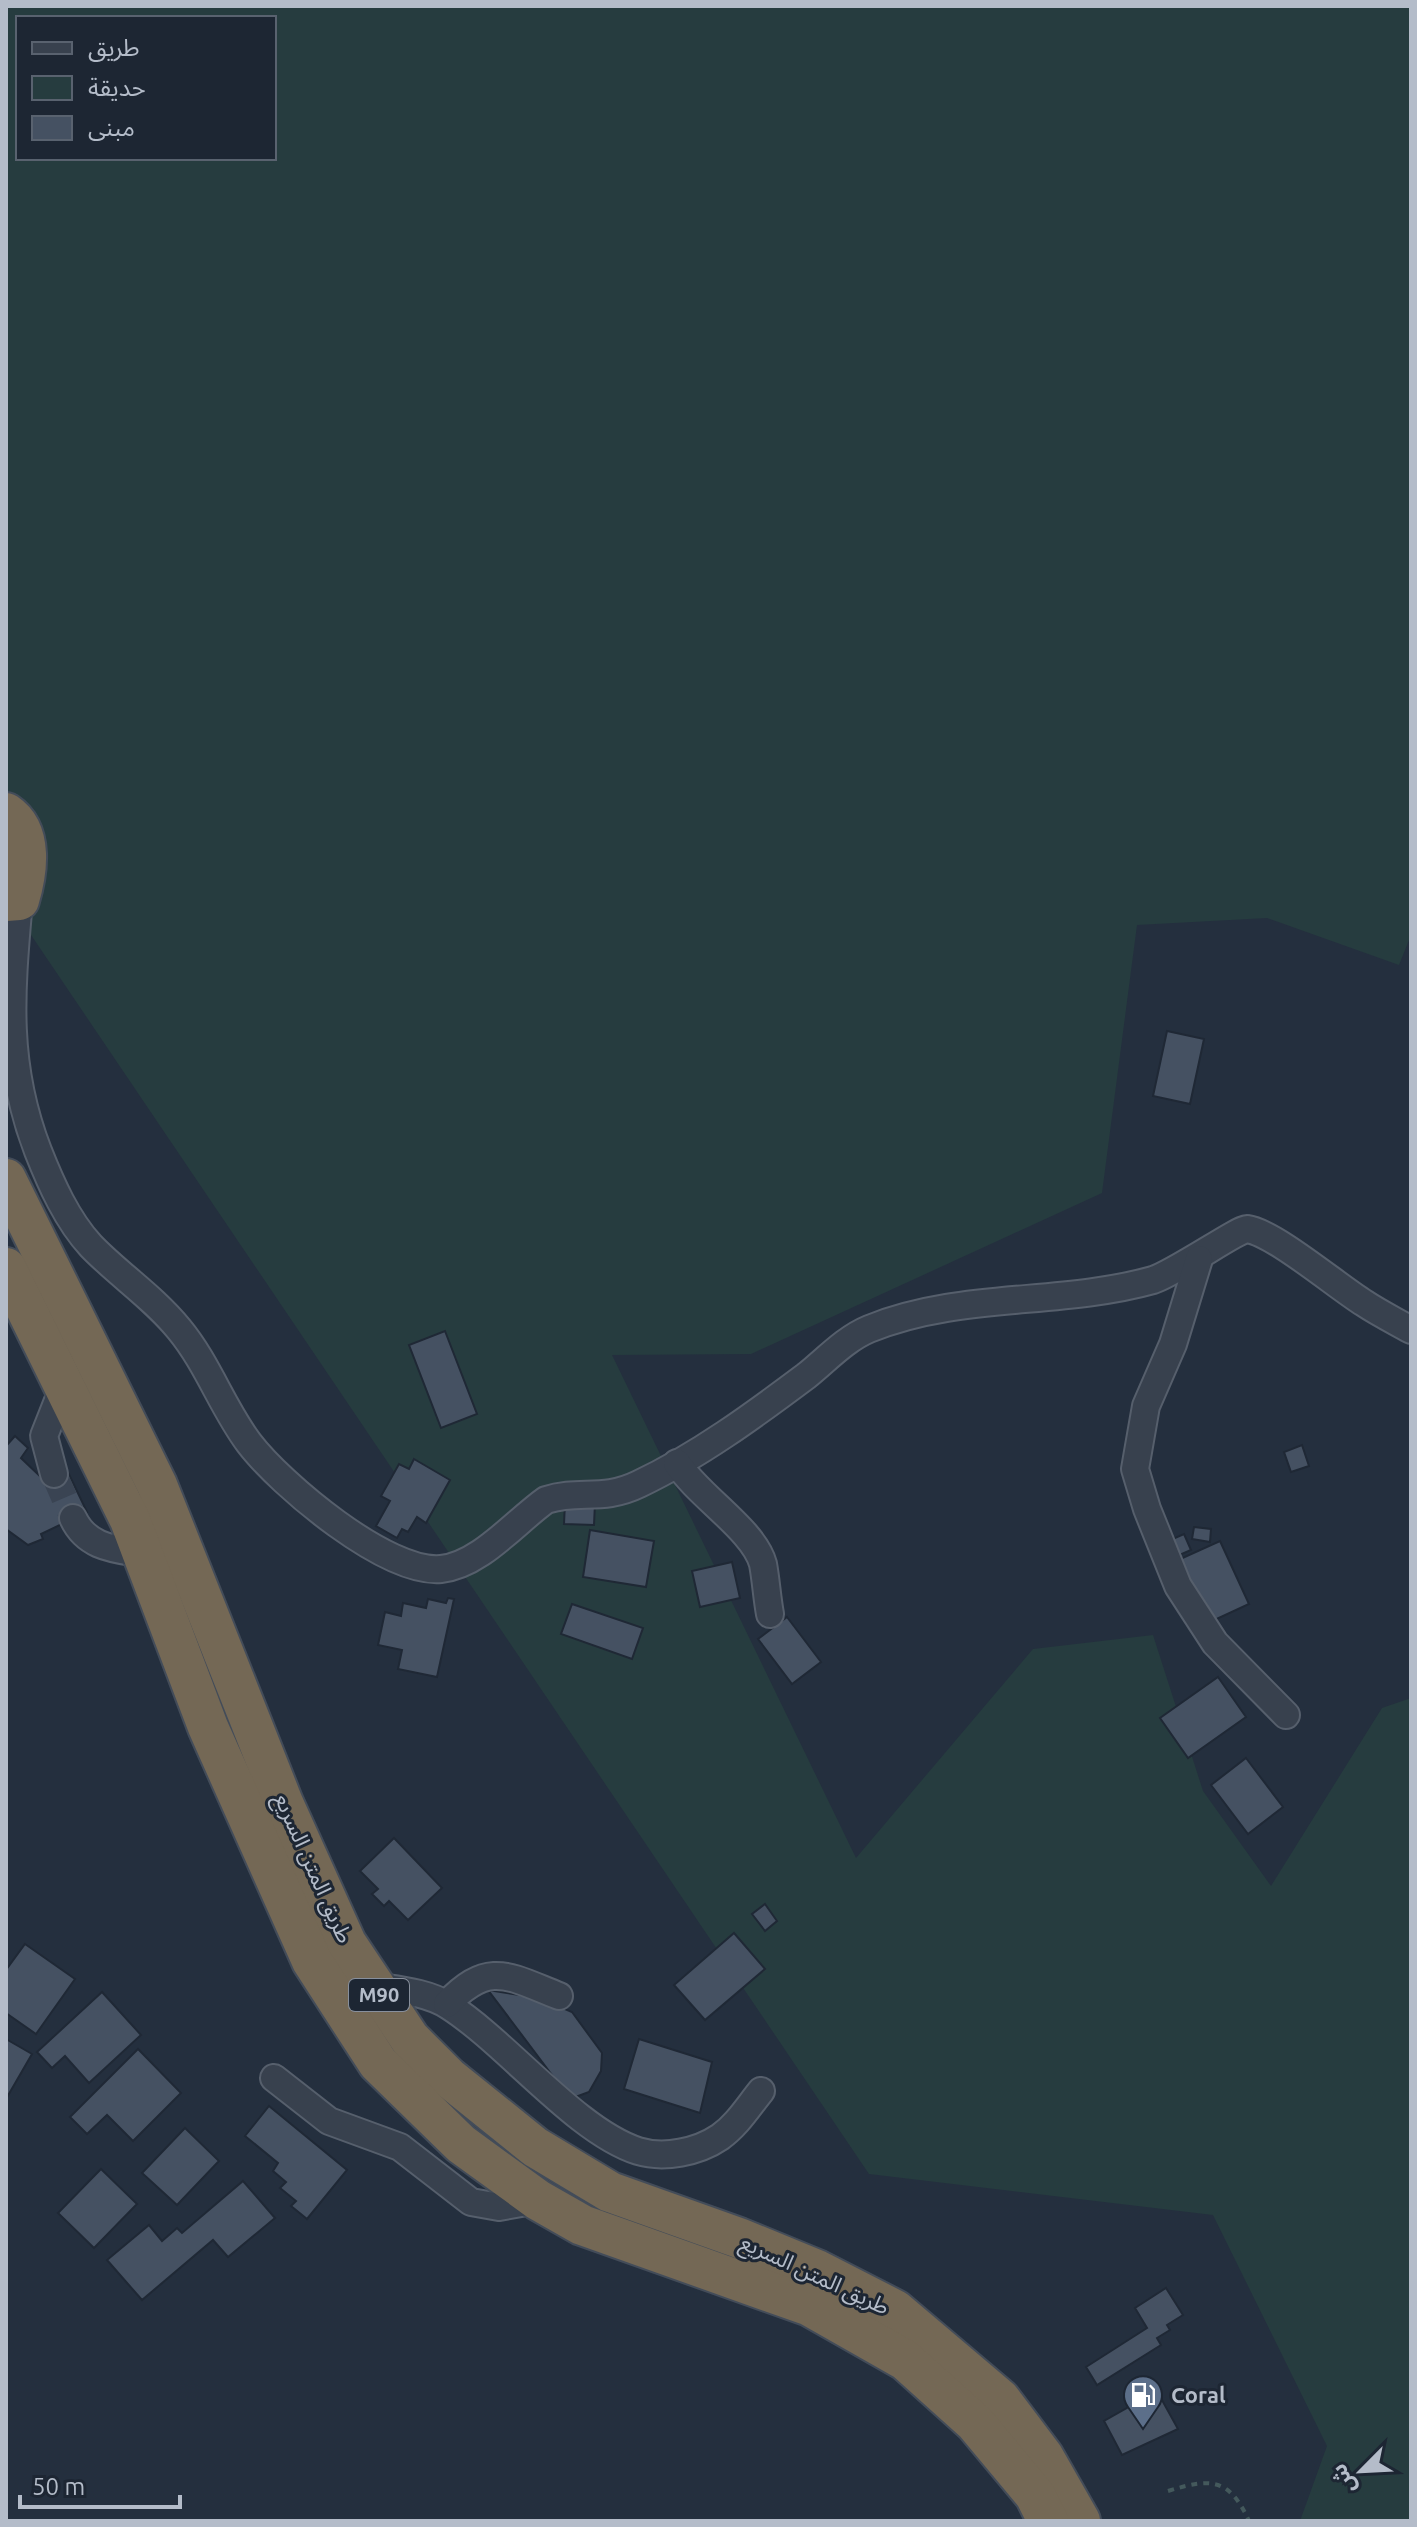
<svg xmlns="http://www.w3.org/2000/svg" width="1417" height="2527" viewBox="0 0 1417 2527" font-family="Ubuntu,'Noto Sans Arabic',sans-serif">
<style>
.green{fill:#263c3f;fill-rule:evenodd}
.building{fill:#455162;stroke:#1f2835;stroke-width:2}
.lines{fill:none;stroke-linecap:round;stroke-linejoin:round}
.minor-tunnel{stroke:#3a4453;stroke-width:26;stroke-dasharray:26 13;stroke-linecap:butt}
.minor-casing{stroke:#565f6c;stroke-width:30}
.highway-casing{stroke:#434c59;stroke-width:44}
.path{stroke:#44595c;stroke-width:4;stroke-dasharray:6 6;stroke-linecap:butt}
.minor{stroke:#38414e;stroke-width:26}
.highway{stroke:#746855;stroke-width:40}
.labels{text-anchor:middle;stroke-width:6;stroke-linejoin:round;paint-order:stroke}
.shield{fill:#1d2633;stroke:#878f9c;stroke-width:2}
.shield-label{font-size:20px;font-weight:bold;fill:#b4bcc9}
.street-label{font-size:22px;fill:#b4bcc9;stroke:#1d2633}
.poi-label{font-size:22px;font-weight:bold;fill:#b4bcc9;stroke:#1d2633;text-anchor:start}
</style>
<rect width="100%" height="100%" fill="#242f3e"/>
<path class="green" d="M6 6H1411V935L1399 965 1267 918 1137 925 1102 1193 751 1354 612 1355 856 1858 1033 1649 1153 1635 1203 1791 1271 1886 1382 1708 1411 1698V2521H1300L1327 2446 1213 2215 869 2174 6 898ZM18 18H274V158H18Z"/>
<g class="building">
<path d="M1167 1031 1204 1039 1190 1104 1153 1096Z"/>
<path d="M445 1331 477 1414 441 1428 409 1345Z"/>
<path d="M15 1436 28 1448 21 1458 43 1479 66 1468 87 1512 41 1534 43 1539 28 1545 6 1529V1446Z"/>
<path d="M1302 1445 1309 1466 1291 1472 1284 1452Z"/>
<path d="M414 1459 450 1480 426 1523 417 1517 408 1532 402 1529 397 1538 376 1526 390 1501 381 1496 399 1464 409 1469Z"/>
<path d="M565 1502 595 1503 594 1525 564 1524Z"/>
<path d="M1194 1527 1211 1529 1210 1542 1192 1539Z"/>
<path d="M590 1530 654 1541 646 1587 583 1577Z"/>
<path d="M1184 1534 1191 1550 1175 1557 1168 1541Z"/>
<path d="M1220 1541 1249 1604 1208 1623 1178 1560Z"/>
<path d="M732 1562 740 1598 700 1607 692 1571Z"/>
<path d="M448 1598 454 1599 437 1677 398 1669 402 1650 378 1645 385 1612 401 1616 403 1603 426 1608 428 1599 446 1603Z"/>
<path d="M572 1604 643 1628 632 1659 561 1634Z"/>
<path d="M787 1617 821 1662 792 1684 758 1639Z"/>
<path d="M1218 1677 1246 1717 1188 1758 1160 1718Z"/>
<path d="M1246 1758 1283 1807 1248 1834 1211 1785Z"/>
<path d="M394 1838 442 1888 408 1920 389 1901 384 1906 372 1894 378 1889 360 1871Z"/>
<path d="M765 1904 777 1921 765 1931 752 1914Z"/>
<path d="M734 1933 765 1969 705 2020 674 1985Z"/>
<path d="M25 1944 75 1979 36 2034 6 2013V1970Z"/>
<path d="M488 1990 539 1998 572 2012 602 2053 601 2071 589 2092 570 2099Z"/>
<path d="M102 1992 141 2035 89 2083 65 2056 52 2068 37 2052Z"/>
<path d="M6 2039 32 2054 6 2099Z"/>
<path d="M639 2039 712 2062 700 2113 624 2089Z"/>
<path d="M138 2049 181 2093 133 2141 107 2115 87 2134 70 2117Z"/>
<path d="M269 2106 347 2170 307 2219 291 2206 296 2201 280 2188 286 2182 273 2171 278 2163 245 2136Z"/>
<path d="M185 2128 219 2161 177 2205 142 2173Z"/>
<path d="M101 2169 137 2204 94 2248 58 2213Z"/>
<path d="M243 2181 275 2218 228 2257 213 2240 142 2300 107 2260 149 2225 162 2241 177 2228 182 2233Z"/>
<path d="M1166 2288 1183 2315 1167 2325 1170 2330 1157 2338 1161 2345 1097 2385 1086 2367 1147 2328 1135 2308Z"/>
<path d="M1157 2391 1178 2429 1122 2455 1104 2421Z"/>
</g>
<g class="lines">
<path class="minor-tunnel" d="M54 1474 73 1518"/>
<g class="minor-casing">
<g id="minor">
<path d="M19 900C11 992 4 1063 38 1151 51 1184 67 1220 91 1246 119 1275 153 1297 179 1329 208 1364 222 1407 249 1443 281 1485 387 1574 441 1569 480 1565 515 1522 546 1500 580 1489 602 1502 639 1484 698 1456 754 1415 806 1376 826 1360 845 1339 869 1329 959 1292 1060 1306 1153 1280 1175 1273 1240 1228 1247 1229 1273 1232 1338 1287 1364 1303 1379 1313 1395 1321 1411 1330"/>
<path d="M1199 1259 1173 1344 1146 1406 1135 1469 1147 1509 1178 1586 1215 1643 1286 1715"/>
<path d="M677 1463C698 1496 754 1530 763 1564 766 1580 767 1598 770 1614"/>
<path d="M54 1474 44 1436 65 1383"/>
<path d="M73 1518C87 1548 115 1549 144 1554"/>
<path d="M373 1986C398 1990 427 1992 449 2006 508 2044 576 2131 638 2151 664 2159 698 2152 720 2137 737 2125 748 2107 761 2091"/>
<path d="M447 2004C489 1960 508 1976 559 1996"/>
<path d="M274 2078 329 2121 400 2147 471 2202 499 2207 538 2200"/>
</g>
</g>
<g class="highway-casing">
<g id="highway">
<path d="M6 813C34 832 27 873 19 900L6 901"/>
<path d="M6 1179 157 1485 283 1803 346 1943 410 2039 448 2077 535 2147 610 2192 739 2238 817 2270 895 2310 1000 2399 1043 2456 1080 2521"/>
<path d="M6 1268 130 1520 208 1727 312 1961 378 2063 461 2144 538 2200 582 2225 810 2306 905 2360 975 2423 1035 2495 1048 2521"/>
</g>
</g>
<path class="path" d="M1168 2491C1210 2478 1229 2477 1249 2521"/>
<use href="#minor" class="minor"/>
<use href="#highway" class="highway"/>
</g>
<defs>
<g id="fuel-pin" transform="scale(2)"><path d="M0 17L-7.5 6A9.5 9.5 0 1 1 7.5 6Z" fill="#5c6f8a" stroke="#1d2633"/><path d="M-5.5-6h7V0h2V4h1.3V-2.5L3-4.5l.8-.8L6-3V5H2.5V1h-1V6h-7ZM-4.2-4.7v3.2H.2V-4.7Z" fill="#fff"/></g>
</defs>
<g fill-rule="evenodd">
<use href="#fuel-pin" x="1143" y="2395"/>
</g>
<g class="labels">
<rect class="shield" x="349" y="1979" width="60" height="32" rx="6"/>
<g class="shield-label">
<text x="379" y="2002">M90</text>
</g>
<g class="street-label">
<text transform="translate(314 1868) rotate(66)" y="8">طريق المتن السريع</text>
<text transform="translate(815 2274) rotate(25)" y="8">طريق المتن السريع</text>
</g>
<g class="poi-label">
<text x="1171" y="2403">Coral</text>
</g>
</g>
<rect width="1417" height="2527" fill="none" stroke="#b4bcc9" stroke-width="16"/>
<rect x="16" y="16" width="260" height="144" fill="#1d2633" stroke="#59626f" stroke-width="2"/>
<rect x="32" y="42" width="40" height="12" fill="#38414e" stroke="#59626f" stroke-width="2"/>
<text x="88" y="56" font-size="24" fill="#b4bcc9">طريق</text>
<rect x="32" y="76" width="40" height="24" fill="#263c3f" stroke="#59626f" stroke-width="2"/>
<text x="88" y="96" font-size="24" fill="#b4bcc9">حديقة</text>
<rect x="32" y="116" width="40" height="24" fill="#455162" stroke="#59626f" stroke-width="2"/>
<text x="88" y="136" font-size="24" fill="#b4bcc9">مبنى</text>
<g transform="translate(1361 2471) rotate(246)" stroke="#1d2633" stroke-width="6" paint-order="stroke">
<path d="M0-6L14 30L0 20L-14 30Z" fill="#b4bcc9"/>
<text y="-12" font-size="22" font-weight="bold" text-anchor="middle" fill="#b4bcc9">ش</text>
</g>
<path d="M20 2495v12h160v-12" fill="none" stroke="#b4bcc9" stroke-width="4"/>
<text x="32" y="2495" font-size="24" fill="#b4bcc9" stroke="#1d2633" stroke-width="6" paint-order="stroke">50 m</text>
</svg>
